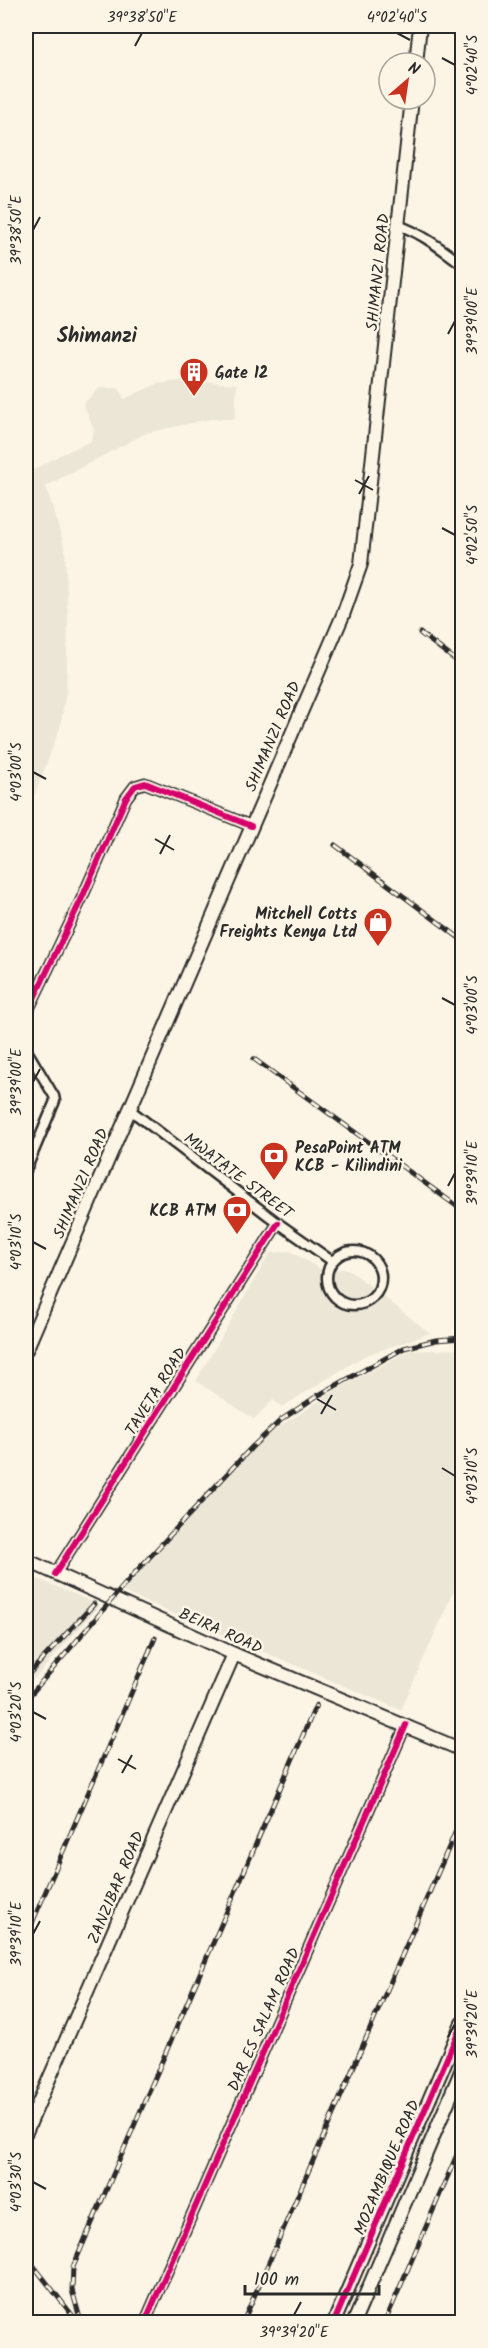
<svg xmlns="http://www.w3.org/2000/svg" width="488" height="2348" viewBox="0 0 488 2348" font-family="Kalam,sans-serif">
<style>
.built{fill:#ece6d7}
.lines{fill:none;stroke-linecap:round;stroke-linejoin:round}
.street-casing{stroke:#2b2b2b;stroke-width:13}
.secondary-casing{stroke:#2b2b2b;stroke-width:16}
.street{stroke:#fcf5e5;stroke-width:8}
.secondary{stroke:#fcf5e5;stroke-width:12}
.rail-casing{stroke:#2b2b2b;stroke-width:5}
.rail{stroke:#fcf5e5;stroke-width:3;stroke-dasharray:9;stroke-linecap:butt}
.cycleway-casing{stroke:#fcf5e5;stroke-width:10}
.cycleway{stroke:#d6006c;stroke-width:6}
.ticks{fill:none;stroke:#2b2b2b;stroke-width:2}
.labels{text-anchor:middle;stroke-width:5;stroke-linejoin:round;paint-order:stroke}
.street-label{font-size:16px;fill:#2b2b2b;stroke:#fcf5e5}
.poi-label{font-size:16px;font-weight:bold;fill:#2b2b2b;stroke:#fcf5e5;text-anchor:start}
.quarter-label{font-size:20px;font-weight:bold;fill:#2b2b2b;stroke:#fcf5e5}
.neatline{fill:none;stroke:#2b2b2b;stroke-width:2}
.ticks-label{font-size:15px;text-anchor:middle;fill:#2b2b2b}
</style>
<rect width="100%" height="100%" fill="#fcf5e5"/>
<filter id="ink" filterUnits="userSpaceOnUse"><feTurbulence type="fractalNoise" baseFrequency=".0167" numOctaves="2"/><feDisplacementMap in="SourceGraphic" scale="12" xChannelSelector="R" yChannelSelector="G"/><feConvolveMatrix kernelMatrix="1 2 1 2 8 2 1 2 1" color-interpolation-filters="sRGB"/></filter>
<g filter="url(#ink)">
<g class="built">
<path d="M187 380 237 384 235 419H210L146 433 46 486 65 549 68 622 66 693 60 728 26 818V474L60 455 91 441 94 430 83 404 100 388H119L124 399 157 384Z"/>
<path d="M290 1251 322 1270 348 1269 430 1333 364 1356 282 1407 273 1400 254 1419 196 1381 270 1253Z"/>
<path d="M462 1349V1572L401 1710 118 1590 243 1456 276 1429 342 1386 408 1351Z"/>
<path d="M26 1574 100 1605 26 1688Z"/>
</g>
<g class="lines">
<g class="street-casing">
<g id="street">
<path d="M398 225C423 234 442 249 462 264"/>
<path d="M26 1015 82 898 126 798 135 786 145 783 251 826"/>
<path d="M26 1049 54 1096 55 1101 26 1170"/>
<path d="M129 1109 278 1223 332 1261"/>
<circle cx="354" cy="1278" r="27"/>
<path d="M55 1574 278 1223"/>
<path d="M145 2322 406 1725"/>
</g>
</g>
<g class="secondary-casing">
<g id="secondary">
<path d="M416 63 420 26"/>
<path d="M26 1350 343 615 361 564 412 99"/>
<path d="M26 1560 234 1654 462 1750"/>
<path d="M26 2132 234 1654"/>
<path d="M334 2322 462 2023"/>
<path d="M354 2322 462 2069"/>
</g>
</g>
<use href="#street" class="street"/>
<use href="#secondary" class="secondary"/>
<g class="rail-casing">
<g id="rail">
<path d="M420 633 462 665"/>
<path d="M335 845 462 940"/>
<path d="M254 1059 462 1210"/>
<path d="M26 1677 94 1604"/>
<path d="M26 1700 132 1576 252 1447 281 1420 317 1396 404 1348 436 1340 462 1338"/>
<path d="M26 1937 155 1638"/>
<path d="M26 2256 76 2320"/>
<path d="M81 2322 72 2290 73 2267 316 1705"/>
<path d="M243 2322 462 1817"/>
<path d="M385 2322 462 2143"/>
</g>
</g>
<use href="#rail" class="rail"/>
<g class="cycleway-casing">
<g id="cycleway">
<path d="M26 1015 82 898 126 798 135 786 145 783 251 826"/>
<path d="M55 1574 278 1223"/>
<path d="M145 2322 406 1725"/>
<path d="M334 2322 462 2023"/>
</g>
</g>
<use href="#cycleway" class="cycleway"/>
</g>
</g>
<path class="ticks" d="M397 33 410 40M135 46 142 33M442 58 455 65M33 230 40 217M448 334 455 321M355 480 373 490M359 494 369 476M442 528 455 535M33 772 46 779M155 839 174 850M160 854 170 835M442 998 455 1005M33 1082 40 1069M448 1186 455 1173M33 1242 46 1249M317 1399 336 1410M321 1414 332 1395M442 1468 455 1476M33 1712 46 1719M118 1759 136 1769M122 1773 132 1755M33 1934 40 1921M448 2037 455 2024M33 2182 46 2189M294 2315 301 2302"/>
<defs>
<g id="building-pin" transform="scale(1.5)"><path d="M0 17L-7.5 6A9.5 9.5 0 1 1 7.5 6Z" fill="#c8321e" stroke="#fcf5e5"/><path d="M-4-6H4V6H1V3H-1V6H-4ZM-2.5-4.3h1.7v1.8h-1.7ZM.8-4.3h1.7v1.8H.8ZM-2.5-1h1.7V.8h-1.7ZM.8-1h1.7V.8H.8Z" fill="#fff"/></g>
<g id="shop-pin" transform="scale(1.5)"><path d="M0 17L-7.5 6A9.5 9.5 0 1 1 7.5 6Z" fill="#c8321e" stroke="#fcf5e5"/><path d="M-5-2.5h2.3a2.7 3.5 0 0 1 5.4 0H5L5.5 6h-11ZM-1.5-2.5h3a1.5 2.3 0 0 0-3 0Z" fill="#fff"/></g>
<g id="bank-pin" transform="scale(1.5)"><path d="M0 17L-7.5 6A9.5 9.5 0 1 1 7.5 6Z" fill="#c8321e" stroke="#fcf5e5"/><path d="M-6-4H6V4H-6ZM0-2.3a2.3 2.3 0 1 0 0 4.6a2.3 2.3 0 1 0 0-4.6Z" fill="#fff"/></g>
</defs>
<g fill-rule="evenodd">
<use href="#building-pin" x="194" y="372"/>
<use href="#shop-pin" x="378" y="922"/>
<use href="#bank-pin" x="274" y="1156"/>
<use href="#bank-pin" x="237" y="1210"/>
</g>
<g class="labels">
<g class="street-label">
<text transform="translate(377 272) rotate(-84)" y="6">SHIMANZI ROAD</text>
<text transform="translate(272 736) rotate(-67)" y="6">SHIMANZI ROAD</text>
<text transform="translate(239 1175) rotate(37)" y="6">MWATATE STREET</text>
<text transform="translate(80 1183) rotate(-67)" y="6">SHIMANZI ROAD</text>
<text transform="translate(155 1391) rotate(-58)" y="6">TAVETA ROAD</text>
<text transform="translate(221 1630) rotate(24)" y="6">BEIRA ROAD</text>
<text transform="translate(115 1887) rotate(-67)" y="6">ZANZIBAR ROAD</text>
<text transform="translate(263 2019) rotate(-66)" y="6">DAR ES SALAM ROAD</text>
<text transform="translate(386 2167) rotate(-67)" y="6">MOZAMBIQUE ROAD</text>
</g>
<g class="poi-label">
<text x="215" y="378">Gate 12</text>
<text x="357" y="919" text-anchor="end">Mitchell Cotts<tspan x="357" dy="18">Freights Kenya Ltd</tspan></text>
<text x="295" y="1153">PesaPoint ATM<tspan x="295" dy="18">KCB - Kilindini</tspan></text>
<text x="216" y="1216" text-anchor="end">KCB ATM</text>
</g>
<g class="quarter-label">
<text x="97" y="342">Shimanzi</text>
</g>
</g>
<rect width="488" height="2348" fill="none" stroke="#fcf5e5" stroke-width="66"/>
<g transform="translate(407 81) rotate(29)"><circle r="28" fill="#fcf5e5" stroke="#a8a49b" stroke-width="1.5"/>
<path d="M0-4.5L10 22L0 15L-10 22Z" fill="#c8321e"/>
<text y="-9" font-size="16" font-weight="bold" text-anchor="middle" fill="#2b2b2b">N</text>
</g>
<path d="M245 2285v9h134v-9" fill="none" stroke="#2b2b2b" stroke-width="3"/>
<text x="254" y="2285" font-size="18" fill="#2b2b2b" stroke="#fcf5e5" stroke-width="4.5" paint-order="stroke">100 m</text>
<rect x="33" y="33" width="422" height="2282" class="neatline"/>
<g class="ticks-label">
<text x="142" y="22">39°38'50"E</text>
<text x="397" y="22">4°02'40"S</text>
<text transform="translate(472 65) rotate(-90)" y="5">4°02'40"S</text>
<text transform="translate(16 230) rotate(-90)" y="5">39°38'50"E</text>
<text transform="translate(472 321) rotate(-90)" y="5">39°39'00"E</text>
<text transform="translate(472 535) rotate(-90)" y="5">4°02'50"S</text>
<text transform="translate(16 772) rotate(-90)" y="5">4°03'00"S</text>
<text transform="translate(472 1005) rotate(-90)" y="5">4°03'00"S</text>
<text transform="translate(16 1082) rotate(-90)" y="5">39°39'00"E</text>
<text transform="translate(472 1173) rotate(-90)" y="5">39°39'10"E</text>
<text transform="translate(16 1242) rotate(-90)" y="5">4°03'10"S</text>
<text transform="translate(472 1476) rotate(-90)" y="5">4°03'10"S</text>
<text transform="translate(16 1712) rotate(-90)" y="5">4°03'20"S</text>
<text transform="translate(16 1934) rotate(-90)" y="5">39°39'10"E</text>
<text transform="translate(472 2024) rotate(-90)" y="5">39°39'20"E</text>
<text transform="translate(16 2182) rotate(-90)" y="5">4°03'30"S</text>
<text x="294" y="2337">39°39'20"E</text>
</g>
</svg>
